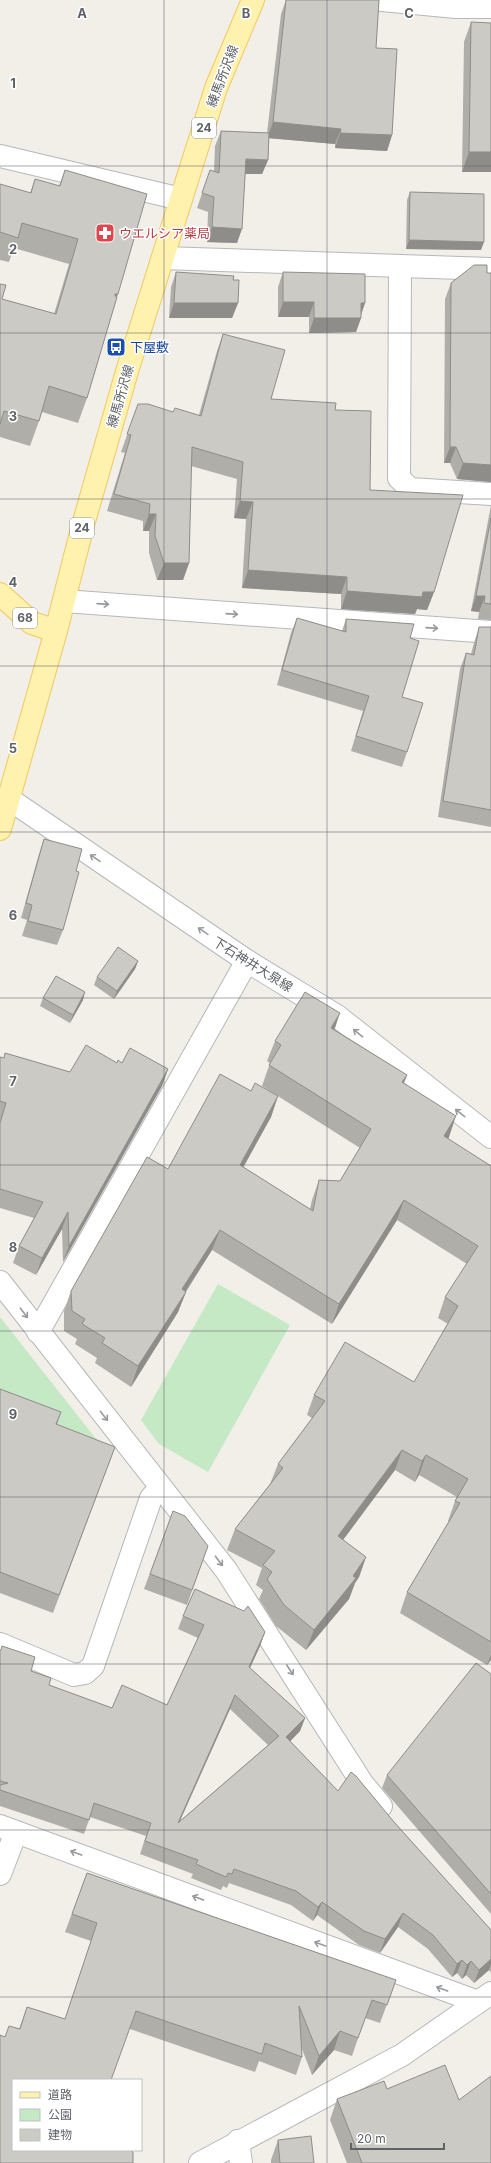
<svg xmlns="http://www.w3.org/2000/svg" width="491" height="2163" viewBox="0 0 491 2163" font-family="Inter,'Noto Sans JP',sans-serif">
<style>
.green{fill:#c5e8c5}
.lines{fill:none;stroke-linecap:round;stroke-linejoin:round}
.minor-casing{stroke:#b5b8bc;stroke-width:24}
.tertiary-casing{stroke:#b5b8bc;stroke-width:24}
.secondary-casing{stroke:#b6babf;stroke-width:24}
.primary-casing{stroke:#f2c960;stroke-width:24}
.minor{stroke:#fff;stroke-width:22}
.tertiary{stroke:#fff;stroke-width:22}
.secondary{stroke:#fff;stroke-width:22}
.primary{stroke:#fff2af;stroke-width:22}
.wall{fill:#afaea9;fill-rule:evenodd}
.shaded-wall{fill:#8f8d8a}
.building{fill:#cccac5;stroke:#8f8d8a;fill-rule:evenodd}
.oneway{stroke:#979a9d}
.grid{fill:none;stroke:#5f6368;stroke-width:1;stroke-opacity:0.55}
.labels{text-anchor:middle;stroke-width:3;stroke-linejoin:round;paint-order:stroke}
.shield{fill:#fff;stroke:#8f9295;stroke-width:1}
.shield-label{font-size:12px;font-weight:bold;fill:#5f6368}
.street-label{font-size:13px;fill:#5f6368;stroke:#fff}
.health-label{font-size:13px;fill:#be3a42;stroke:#fff;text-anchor:start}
.transit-label{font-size:13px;fill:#164399;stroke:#fff;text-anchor:start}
.grid-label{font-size:13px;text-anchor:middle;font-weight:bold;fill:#5f6368;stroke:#fff;stroke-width:3;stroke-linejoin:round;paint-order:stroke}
</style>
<rect width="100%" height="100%" fill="#f1efe8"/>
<g class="green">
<path d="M218 1284 290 1325 208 1472 159 1444 141 1420Z"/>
<path d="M0 1317 111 1458 109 1465 0 1409Z"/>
</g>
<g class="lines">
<g class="minor-casing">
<g id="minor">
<path d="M382 0 456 7H491"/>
<path d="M0 156 181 199"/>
<path d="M163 258 491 269"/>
<path d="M400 266 399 478 410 489 491 494"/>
<path d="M64 601 491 632"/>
<path d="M0 1282 226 1570 362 1783 381 1806"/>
<path d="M38 1332 247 961"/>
<path d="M0 1644 74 1675 85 1673 93 1666 151 1498 160 1488"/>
<path d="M0 1826 478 2002"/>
<path d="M0 1874 16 1832"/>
<path d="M238 2141 241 2163"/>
</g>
</g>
<g class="tertiary-casing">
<path id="tertiary" d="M200 2163 402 2055 491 1993"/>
</g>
<g class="secondary-casing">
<path id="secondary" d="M9 799 247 961 337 1016 491 1137"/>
</g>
<g class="primary-casing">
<g id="primary">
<path d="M0 594 32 623 56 631"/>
<path d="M0 829 56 631 83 525 128 368 216 88 253 0"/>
</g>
</g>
<use href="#minor" class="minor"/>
<use href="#tertiary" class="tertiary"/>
<use href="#secondary" class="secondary"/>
<use href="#primary" class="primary"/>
</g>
<g class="wall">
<path d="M286 0H379L376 48 392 135 387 151 335 148V144L269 138 268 160 262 174H245L237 243 207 242 208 212 197 208 210 170 214 171 215 146 221 131 267 133 281 14Z"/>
<path d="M471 22 491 172H462L464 42Z"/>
<path d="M65 170 117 297 87 398 78 423 42 412 39 421 30 446 0 437V284L2 299 54 314 69 264 14 248 9 262 0 260V184L30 193 35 179 59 186Z"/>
<path d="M410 192 481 250 406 249 407 200Z"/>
<path d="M176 272 233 280 238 303 232 318H169L171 287Z"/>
<path d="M283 272 365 303 361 314V318L356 332 309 333V317H278V287Z"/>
<path d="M487 273H491V482L457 479 450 463H444L445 299 451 283Z"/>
<path d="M223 334 271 399 335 410 370 490 434 592 427 610 417 609 415 614 341 609V594L242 588 246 519 234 518 237 479 191 466 189 563 183 580H157L149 553V531H143V521L107 511 125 453 121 452 138 404 173 412 199 415 217 351Z"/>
<path d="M491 505V620L478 619 479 612 471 611Z"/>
<path d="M297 618 342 631 346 619 410 638 402 697 407 752 402 767 351 751 363 711 277 685 291 633Z"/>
<path d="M479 627H491V827L438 817 460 669 466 653 471 654 474 643Z"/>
<path d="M44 839 76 871 63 930 57 945 22 936 27 920 21 918 39 854Z"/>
<path d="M138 961 135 969 114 999 94 985 97 977Z"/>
<path d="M43 998 83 1000 70 1023 40 1006Z"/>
<path d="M334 1029 407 1075 404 1083 449 1137 448 1139 491 1166V1660L487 1665 400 1613 407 1592 449 1521H448L455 1501 457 1497 419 1475 415 1482 395 1470 343 1540 366 1557 359 1577 355 1583 349 1599 306 1650 276 1626 259 1599 263 1590 256 1585 262 1568 227 1550 235 1529 270 1484 278 1464 312 1418 307 1415 314 1395 414 1382 448 1324 438 1318 445 1297 467 1264 397 1220 332 1324 212 1250 186 1292 178 1312 131 1387 95 1363 97 1358 75 1344 77 1339 64 1331V1311L71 1291 168 1169 251 1091 278 1096 271 1117 243 1167 310 1209 312 1200 319 1180 340 1181 360 1148 262 1086 270 1063 267 1061 275 1041Z"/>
<path d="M5 1053 70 1072 117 1063H122L168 1069 162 1086 63 1262 62 1229 36 1275 13 1263 19 1246 34 1218 0 1208V1057L4 1058Z"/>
<path d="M0 1389 61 1412 57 1425 115 1447 53 1613 0 1593Z"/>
<path d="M173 1511 208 1546 187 1605 144 1589Z"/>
<path d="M183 1616 265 1632 260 1646 250 1668 305 1718 300 1731 290 1741 338 1791 394 1822 491 1930V1973L489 1970 474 1983 466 1975 462 1979 457 1973 452 1977 428 1949 398 1927 380 1953 359 1945 317 1915 313 1921 291 1905 229 1883 227 1888 223 1886 221 1890 191 1878 193 1874 140 1854 146 1836 90 1817 84 1834 0 1806V1650L31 1671 49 1685 112 1708 167 1705 198 1638 178 1629ZM230 1709 268 1745 180 1821Z"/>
<path d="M491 1674V1914L382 1788 387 1775Z"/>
<path d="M87 1873 396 1980 380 2023 365 2018 352 2056 334 2050 312 2075 302 2049V2057L296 2075 259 2061 255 2072 130 2029 13 2080 5 2037 19 2029 27 2007 65 2019 91 1941 65 1932Z"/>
<path d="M387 2089 459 2100 491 2163H347L330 2120 337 2099Z"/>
<path d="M278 2140 314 2163H271V2160Z"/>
</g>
<g class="shaded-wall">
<path d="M273 122 341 129 335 144 267 138Z"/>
<path d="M340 133 392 135 387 151 335 148Z"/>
<path d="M469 152H491V172H462Z"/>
<path d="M246 159 268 160 262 174H241Z"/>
<path d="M212 227 242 229 237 243 207 242Z"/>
<path d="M409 240 484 242 481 250 406 249Z"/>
<path d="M115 294H118L109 318Z"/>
<path d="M283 302H314L309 317H278Z"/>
<path d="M174 303H238L232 318H169Z"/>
<path d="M361 303H365L360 318H361L356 332 309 333 314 318Z"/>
<path d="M450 447H456L450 463H444Z"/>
<path d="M463 463 491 465V482L457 479Z"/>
<path d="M240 501 253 502 246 519 234 518Z"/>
<path d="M149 514H156L149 531H143Z"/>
<path d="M164 563H189L183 580H157Z"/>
<path d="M248 570 347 577 341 594 242 588Z"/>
<path d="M347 591 423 592H434L427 610 417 609 415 614 341 609Z"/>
<path d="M476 596H485L479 612 471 611Z"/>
<path d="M138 961 135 969 114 999 117 991Z"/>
<path d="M85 992 83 1000 70 1023 73 1015Z"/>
<path d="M340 1013 333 1034 331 1028Z"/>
<path d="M168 1069 162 1086 63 1262 69 1246Z"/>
<path d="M407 1075 399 1095 402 1082Z"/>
<path d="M278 1096 271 1117 233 1186 240 1165Z"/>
<path d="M456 1116 449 1137 437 1157 444 1136Z"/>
<path d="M404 1200 397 1220 332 1324 339 1304Z"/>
<path d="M68 1212 62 1229 36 1275 42 1258Z"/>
<path d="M220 1230 212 1250 174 1309 182 1289Z"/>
<path d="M186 1292 178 1312 131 1387 138 1366Z"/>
<path d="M402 1450 395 1470 331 1556 338 1536Z"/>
<path d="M426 1455 419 1475 415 1482 422 1461Z"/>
<path d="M366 1557 359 1577 355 1583 349 1599 306 1650 314 1630Z"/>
<path d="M265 1632 260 1646 244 1681 249 1667Z"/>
<path d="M491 1655V1660L487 1665Z"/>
<path d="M235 1695 230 1709 173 1836 178 1823Z"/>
<path d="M305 1718 300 1731 281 1751 286 1737Z"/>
<path d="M322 1902 317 1915 313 1921 318 1907Z"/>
<path d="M403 1913 398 1927 380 1953 385 1939Z"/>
<path d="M491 1959V1964L489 1970 474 1983 479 1970Z"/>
<path d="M462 1960 457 1973 452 1977 457 1964Z"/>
<path d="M471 1961 466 1975 462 1979 467 1965Z"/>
<path d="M340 2031 334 2050 312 2075 319 2056Z"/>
</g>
<g class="building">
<path d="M286 0H379L376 48 397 49 392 135 340 133 341 129 273 122Z"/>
<path d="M471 22 491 23V152H469Z"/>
<path d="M221 131 269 133 268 160 246 159 242 229 212 227 214 197 202 193 210 170 219 173Z"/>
<path d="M65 170 147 194 118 294H115V296L117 297 87 398 49 386 39 421 4 411 0 424V284L6 285 2 299 56 314 78 239 22 223 18 238 0 232V184L31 193 35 179 60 186Z"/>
<path d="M410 192 484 194V242L409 240Z"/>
<path d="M474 265H487V273H491V465L463 463 456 447H450L451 283Z"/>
<path d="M176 272 234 276 233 280H239L238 303H174Z"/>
<path d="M283 272 365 274V303H361V318H314V302H283Z"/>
<path d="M223 334 285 350 271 399 336 403 335 410 371 411 370 490 463 495 434 592H423L422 597 347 591V577L248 570 253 502 240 501 243 462 192 447 189 563H164L155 536 156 514H149L150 504 114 494 131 435 127 434 138 404H148L173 412 175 408 201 416Z"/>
<path d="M491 518V604L484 603 485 596H476Z"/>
<path d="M297 618 346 632V619L414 624 410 638 419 641 402 697 423 703 407 752 356 736 369 696 282 670Z"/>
<path d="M479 627H491V810L443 801 466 653 474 655Z"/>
<path d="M44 839 82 849 76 871 79 872 63 930 28 921 32 905 26 903Z"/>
<path d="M118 947 138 961 117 991 97 977Z"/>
<path d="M56 976 85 992 73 1015 43 998Z"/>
<path d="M305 992 340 1013 331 1028 407 1075 402 1082 456 1116 444 1136 491 1166V1642L407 1592 460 1503 455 1501 468 1479 426 1455 422 1461 402 1450 338 1536 366 1557 353 1576 356 1578 314 1630 284 1605 267 1579 272 1572 263 1565 275 1551 235 1529 283 1468 278 1464 325 1401 314 1395 345 1342 414 1382 458 1306 445 1297 478 1246 404 1200 339 1304 220 1230 182 1289 186 1292 138 1366 102 1343 105 1338 82 1324 85 1319 72 1311 71 1291 147 1157 168 1169 220 1074 251 1091 255 1083 278 1096 240 1165 313 1211 319 1180 340 1181 371 1129 269 1065 281 1045 275 1041Z"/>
<path d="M86 1045 117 1063 118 1060 122 1063 130 1048 168 1069 69 1246 68 1212 42 1258 19 1246 43 1202 0 1189V1123L6 1103 0 1101V1057L4 1058 5 1053 70 1072Z"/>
<path d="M0 1389 61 1412 56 1424 115 1447 59 1595 0 1572Z"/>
<path d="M173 1511 185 1516 208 1546 192 1590 150 1574Z"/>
<path d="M195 1589 244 1611 248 1606 265 1632 249 1667 305 1718 286 1737 338 1791 351 1772 356 1776 394 1822 491 1930V1959L479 1970 471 1961 467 1965 462 1960 457 1964 433 1935 403 1913 385 1939 364 1931 322 1902 318 1907 296 1891 234 1869 232 1874 228 1873 226 1877 196 1864 198 1860 145 1841 151 1823 94 1803 89 1820 0 1790V1785L8 1783 0 1781V1650H1L2 1646 35 1657 31 1671 51 1678 49 1685 112 1708 122 1685 167 1705 204 1625 183 1616ZM235 1695 279 1736 178 1823Z"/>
<path d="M476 1663 491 1674V1894L387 1775Z"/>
<path d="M87 1873 396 1980 387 2005 372 2000 358 2038 340 2031 319 2056 299 2006 302 2057 265 2043 262 2054 136 2011 111 2080H13V2150H130L133 2152V2163H0V2035L5 2037 9 2026 20 2029 27 2007 65 2019 97 1923 72 1914Z"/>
<path d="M445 2065 459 2100 491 2076V2163H362L337 2099 384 2081 387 2089Z"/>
<path d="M311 2136 314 2163H280L278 2140Z"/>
</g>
<defs><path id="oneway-shaft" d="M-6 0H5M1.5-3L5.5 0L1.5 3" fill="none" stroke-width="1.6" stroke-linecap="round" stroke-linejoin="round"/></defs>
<g class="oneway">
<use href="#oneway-shaft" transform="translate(103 604) rotate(4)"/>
<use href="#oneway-shaft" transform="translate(232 614) rotate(4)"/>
<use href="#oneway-shaft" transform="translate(432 628) rotate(4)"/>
<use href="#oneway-shaft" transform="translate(95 858) rotate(-146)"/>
<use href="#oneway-shaft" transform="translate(203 931) rotate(-146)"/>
<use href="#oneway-shaft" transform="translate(358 1033) rotate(-141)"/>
<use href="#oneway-shaft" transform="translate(460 1113) rotate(-142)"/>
<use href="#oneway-shaft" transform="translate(24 1313) rotate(53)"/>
<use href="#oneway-shaft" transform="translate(104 1416) rotate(52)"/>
<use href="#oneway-shaft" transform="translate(219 1561) rotate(53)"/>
<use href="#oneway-shaft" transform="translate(290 1670) rotate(57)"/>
<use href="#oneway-shaft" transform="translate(76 1853) rotate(-160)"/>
<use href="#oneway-shaft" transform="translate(198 1898) rotate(-160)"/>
<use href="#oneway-shaft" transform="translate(320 1944) rotate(-160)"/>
<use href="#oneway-shaft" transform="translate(442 1989) rotate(-160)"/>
</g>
<path class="grid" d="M164 0V2163M327 0V2163M0 166H491M0 333H491M0 499H491M0 666H491M0 832H491M0 998H491M0 1165H491M0 1331H491M0 1497H491M0 1664H491M0 1830H491M0 1997H491"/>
<defs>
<g id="pharmacy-square" transform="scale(1)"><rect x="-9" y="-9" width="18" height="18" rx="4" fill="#e0444e" stroke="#fff"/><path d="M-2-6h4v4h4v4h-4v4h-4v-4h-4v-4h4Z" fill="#fff"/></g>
<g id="bus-square" transform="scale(1)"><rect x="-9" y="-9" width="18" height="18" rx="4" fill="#1a4fb4" stroke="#fff"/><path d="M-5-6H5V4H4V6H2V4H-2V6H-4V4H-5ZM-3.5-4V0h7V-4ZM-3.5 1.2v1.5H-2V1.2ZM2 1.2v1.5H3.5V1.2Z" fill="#fff"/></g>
</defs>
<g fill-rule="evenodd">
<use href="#pharmacy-square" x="105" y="233"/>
<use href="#bus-square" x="116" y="347"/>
</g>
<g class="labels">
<g class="shield">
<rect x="192" y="118" width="24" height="20" rx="3"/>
<rect x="70" y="518" width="24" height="20" rx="3"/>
<rect x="13" y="608" width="24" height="20" rx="3"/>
</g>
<g class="shield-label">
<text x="204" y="132">24</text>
<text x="82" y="532">24</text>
<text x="25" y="622">68</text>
</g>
<g class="street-label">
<text transform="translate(222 76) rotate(-69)" y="5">練馬所沢線</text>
<text transform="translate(120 396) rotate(-74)" y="5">練馬所沢線</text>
<text transform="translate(253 964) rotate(32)" y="5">下石神井大泉線</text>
</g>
<g class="health-label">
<text x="119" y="238">ウエルシア薬局</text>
</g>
<g class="transit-label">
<text x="130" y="352">下屋敷</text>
</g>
</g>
<g class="grid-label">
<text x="82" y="18">A</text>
<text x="246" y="18">B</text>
<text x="409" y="18">C</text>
<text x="13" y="88">1</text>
<text x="13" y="254">2</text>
<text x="13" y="421">3</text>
<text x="13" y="587">4</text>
<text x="13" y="753">5</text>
<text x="13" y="920">6</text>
<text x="13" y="1086">7</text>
<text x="13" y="1252">8</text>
<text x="13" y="1419">9</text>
</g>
<rect x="12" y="2079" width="130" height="72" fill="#ffffff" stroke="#bfc1c3"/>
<rect x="20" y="2092" width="20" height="6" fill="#fff2af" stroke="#bfc1c3"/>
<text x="48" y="2099" font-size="12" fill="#5f6368">道路</text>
<rect x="20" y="2109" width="20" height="12" fill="#c5e8c5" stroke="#bfc1c3"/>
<text x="48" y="2119" font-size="12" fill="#5f6368">公園</text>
<rect x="20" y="2129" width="20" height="12" fill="#cccac5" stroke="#bfc1c3"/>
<text x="48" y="2139" font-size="12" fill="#5f6368">建物</text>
<path d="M351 2143v6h93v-6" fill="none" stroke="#5f6368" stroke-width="2"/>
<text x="357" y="2143" font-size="12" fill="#5f6368" stroke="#ffffff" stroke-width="3" paint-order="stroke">20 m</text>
</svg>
